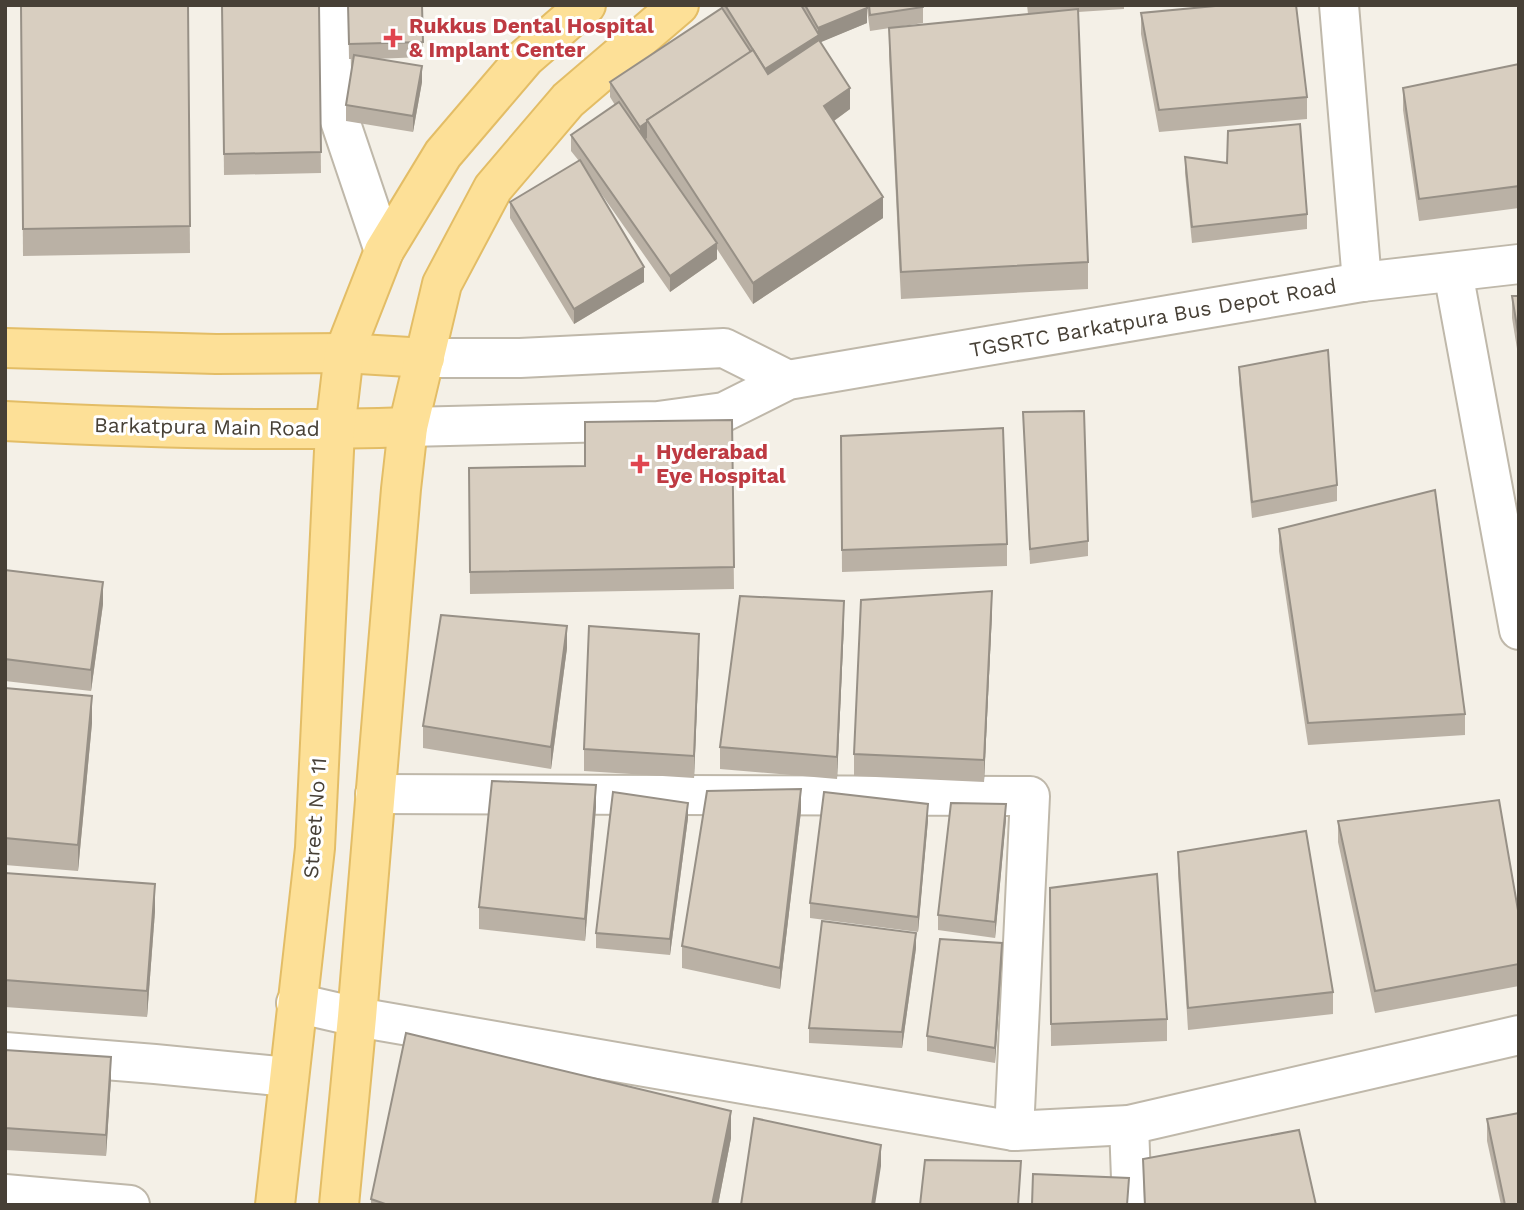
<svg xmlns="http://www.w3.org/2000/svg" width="1524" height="1210" viewBox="0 0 1524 1210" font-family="'Work Sans',sans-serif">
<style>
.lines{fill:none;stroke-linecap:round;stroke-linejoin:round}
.minor-casing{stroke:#bfb8aa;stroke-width:42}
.major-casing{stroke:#e3bd66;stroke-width:42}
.minor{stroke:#fff;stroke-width:38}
.major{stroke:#fde097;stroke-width:38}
.wall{fill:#bab1a5}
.shaded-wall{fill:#979086}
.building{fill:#d8cec0;stroke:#979086;stroke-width:2}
.health-dot{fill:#e0444e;stroke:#fff;stroke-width:2.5}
.labels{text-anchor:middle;stroke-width:6;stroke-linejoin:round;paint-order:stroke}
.health-label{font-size:21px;font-weight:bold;fill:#be3a42;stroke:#fff;text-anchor:start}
.street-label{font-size:21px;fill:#474036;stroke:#fff}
</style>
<rect width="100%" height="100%" fill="#f4f0e7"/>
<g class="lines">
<g class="minor-casing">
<g id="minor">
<path d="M330 5 333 100 384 251"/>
<path d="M1339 5 1362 282"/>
<path d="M1453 272 1519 630"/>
<path d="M425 358H520L724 348 788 380"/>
<path d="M408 427 658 421 724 412 788 380 1362 282 1519 264"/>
<path d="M375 794 1030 796 1014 1131"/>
<path d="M296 1003 357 1017 1014 1131 1129 1125 1519 1035"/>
<path d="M5 1052 155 1064 288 1077"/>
<path d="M1129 1125 1132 1205"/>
<path d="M5 1194 130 1205"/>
</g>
</g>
<g class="major-casing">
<g id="major">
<path d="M5 348 216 354 344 353 425 358"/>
<path d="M5 421C139 428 274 432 408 427"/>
<path d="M275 1205 315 848 335 430 344 353 384 251 443 154 525 58 586 5"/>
<path d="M339 1205 357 1017 401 489 408 427 442 284 493 188 568 100 679 5"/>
</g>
</g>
<use href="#minor" class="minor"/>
<use href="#major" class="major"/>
</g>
<g class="wall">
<path d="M21 5H188L190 253 23 256Z"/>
<path d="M222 5H319L321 173 224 175Z"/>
<path d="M348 5H422L423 57 374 59 422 82 413 132 346 121V105L354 59H349Z"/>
<path d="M721 5H923V23L870 31 867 9V23L820 42 850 109 834 121 883 218 753 304 717 249V259L670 292 593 182 644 282 574 324 510 218V202L579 161 571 151V135L615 105 610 97V82L721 9Z"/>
<path d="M1027 5H1124V9L1078 12 1088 262V289L901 299 889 55V28L1028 14Z"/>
<path d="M1141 13 1307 97V119L1159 132 1141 34Z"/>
<path d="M1519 64V208L1419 221 1403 110V88Z"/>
<path d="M1185 157 1227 163 1307 214V229L1192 243 1185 173Z"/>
<path d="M1512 296H1519V361L1512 318Z"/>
<path d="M1239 367 1337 485V501L1252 518 1239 382Z"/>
<path d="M1023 412 1088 541V556L1030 564Z"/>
<path d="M732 420 734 589 470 594 469 468 585 466Z"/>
<path d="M841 436 1007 544V566L842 572Z"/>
<path d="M1279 529 1465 714V735L1308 745 1279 551Z"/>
<path d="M5 570 103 604 91 691 5 681Z"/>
<path d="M992 613 984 782 854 776V754Z"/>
<path d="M844 623 837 779 720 769V747Z"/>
<path d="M567 648 551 769 423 748V726Z"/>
<path d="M699 656 694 778 584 771V749Z"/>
<path d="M5 688 92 723 78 871 5 865Z"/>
<path d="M596 807 585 941 479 929V907Z"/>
<path d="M801 811 780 989 682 968V946Z"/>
<path d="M688 818 670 955 596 948V933Z"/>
<path d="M1006 819 995 938 938 930V915Z"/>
<path d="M928 820 918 932 810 918V903Z"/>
<path d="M1338 821 1519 916V986L1375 1013 1338 842Z"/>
<path d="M1178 852 1333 992V1014L1188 1030 1178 873Z"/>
<path d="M5 873 155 911 147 1017 5 1007Z"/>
<path d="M1050 888 1167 1019V1041L1051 1046Z"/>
<path d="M916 948 902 1048 809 1043V1028Z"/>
<path d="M1002 959 995 1063 927 1051V1036Z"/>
<path d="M5 1050 111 1079 106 1156 5 1150Z"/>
<path d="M1487 1119 1519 1205H1501L1487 1141Z"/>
<path d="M731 1138 718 1205H371V1199Z"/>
<path d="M1143 1159 1316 1205H1144Z"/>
</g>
<g class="shaded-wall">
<path d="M867 8V23L819 43 764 85V69L818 36V28Z"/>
<path d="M422 66V82L413 132V116Z"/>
<path d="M850 88V109L824 128V106Z"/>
<path d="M647 122V138L640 142V127Z"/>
<path d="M883 197V218L753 304V283Z"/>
<path d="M717 243V259L670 292V276Z"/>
<path d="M644 267V282L574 324V309Z"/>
<path d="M103 582V604L91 691V670Z"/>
<path d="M992 591V613L984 782V760Z"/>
<path d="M844 601V623L837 779V757Z"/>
<path d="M567 626V648L551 769V747Z"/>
<path d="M699 634V656L694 778V756Z"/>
<path d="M92 696V723L78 871V845Z"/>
<path d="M596 785V807L585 941V919Z"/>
<path d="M801 789V811L780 989V968Z"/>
<path d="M688 803V818L670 955V939Z"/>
<path d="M928 804V820L918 932V917Z"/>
<path d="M1006 804V819L995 938V922Z"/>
<path d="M155 884V911L147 1017V991Z"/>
<path d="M916 933V948L902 1048V1032Z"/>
<path d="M1002 943V959L995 1063V1048Z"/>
<path d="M111 1057V1079L106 1156V1135Z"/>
<path d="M731 1111V1138L718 1205H712Z"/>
<path d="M881 1145V1166L875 1205H872Z"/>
</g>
<g class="building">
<path d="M21 5H188L190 226 23 229Z"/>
<path d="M222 5H319L321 152 224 154Z"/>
<path d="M348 5H422L423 42 349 44Z"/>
<path d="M725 5H801L819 35 765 69Z"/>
<path d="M805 5H867V8L818 28Z"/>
<path d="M869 5H923V7L870 15Z"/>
<path d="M1226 5H1296L1307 97 1159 110 1141 13Z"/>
<path d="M722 8 751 52 647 120V122L640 127 610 82Z"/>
<path d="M1078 9 1088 262 901 272 889 28Z"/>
<path d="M819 40 850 88 824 106 883 197 753 283 647 120 753 50 768 74Z"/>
<path d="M354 55 422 66 413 116 346 105Z"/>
<path d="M1519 64V186L1419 199 1403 88Z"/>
<path d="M619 102 717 243 670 276 571 135Z"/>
<path d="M1300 124 1307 214 1192 227 1185 157 1227 163 1228 131Z"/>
<path d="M580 160 644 267 574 309 510 202Z"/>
<path d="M1512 296H1519V339Z"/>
<path d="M1328 350 1337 485 1252 502 1239 367Z"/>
<path d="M1084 411 1088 541 1030 549 1023 412Z"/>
<path d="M732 420 734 567 470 572 469 468 585 466V422Z"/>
<path d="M1003 428 1007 544 842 550 841 436Z"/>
<path d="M1435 490 1465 714 1308 723 1279 529Z"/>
<path d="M5 570 103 582 91 670 5 659Z"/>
<path d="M992 591 984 760 854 754 861 600Z"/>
<path d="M740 596 844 601 837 757 720 747Z"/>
<path d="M441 615 567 626 551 747 423 726Z"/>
<path d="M589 626 699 634 694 756 584 749Z"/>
<path d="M5 688 92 696 78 845 5 838Z"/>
<path d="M492 781 596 785 585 919 479 907Z"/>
<path d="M801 789 780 968 682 946 707 791Z"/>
<path d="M613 792 688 803 670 939 596 933Z"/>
<path d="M824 792 928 804 918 917 810 903Z"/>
<path d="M1499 800 1519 916V964L1375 991 1338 821Z"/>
<path d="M951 803 1006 804 995 922 938 915Z"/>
<path d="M1306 831 1333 992 1188 1008 1178 852Z"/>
<path d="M5 873 155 884 147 991 5 980Z"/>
<path d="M1157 874 1167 1019 1051 1024 1050 888Z"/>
<path d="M822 921 916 933 902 1032 809 1028Z"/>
<path d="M940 939 1002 943 995 1048 927 1036Z"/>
<path d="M406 1033 731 1111 712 1205H388L371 1199Z"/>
<path d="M5 1050 111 1057 106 1135 5 1128Z"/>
<path d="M1519 1113V1205H1505L1487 1119Z"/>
<path d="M754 1118 881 1145 872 1205H741Z"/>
<path d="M1299 1130 1316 1205H1145L1143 1159Z"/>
<path d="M925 1160 1021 1161 1018 1205H920Z"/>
<path d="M1033 1174 1129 1178 1127 1205H1032Z"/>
</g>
<g class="health-dot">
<path d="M389.5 27.5h7v7h7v7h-7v7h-7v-7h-7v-7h7z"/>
<path d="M636.5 453.5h7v7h7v7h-7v7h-7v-7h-7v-7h7z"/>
</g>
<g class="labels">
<g class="health-label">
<text x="409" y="33">Rukkus Dental Hospital<tspan x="409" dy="24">&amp; Implant Center</tspan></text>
<text x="656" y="459">Hyderabad<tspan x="656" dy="24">Eye Hospital</tspan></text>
</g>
<g class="street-label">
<text transform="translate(1153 318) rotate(-10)" y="7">TGSRTC Barkatpura Bus Depot Road</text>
<text transform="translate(207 427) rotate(1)" y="7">Barkatpura Main Road</text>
<text transform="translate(315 818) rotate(-86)" y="7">Street No 11</text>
</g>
</g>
<rect width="1524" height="1210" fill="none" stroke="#474036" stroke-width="14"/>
</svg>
